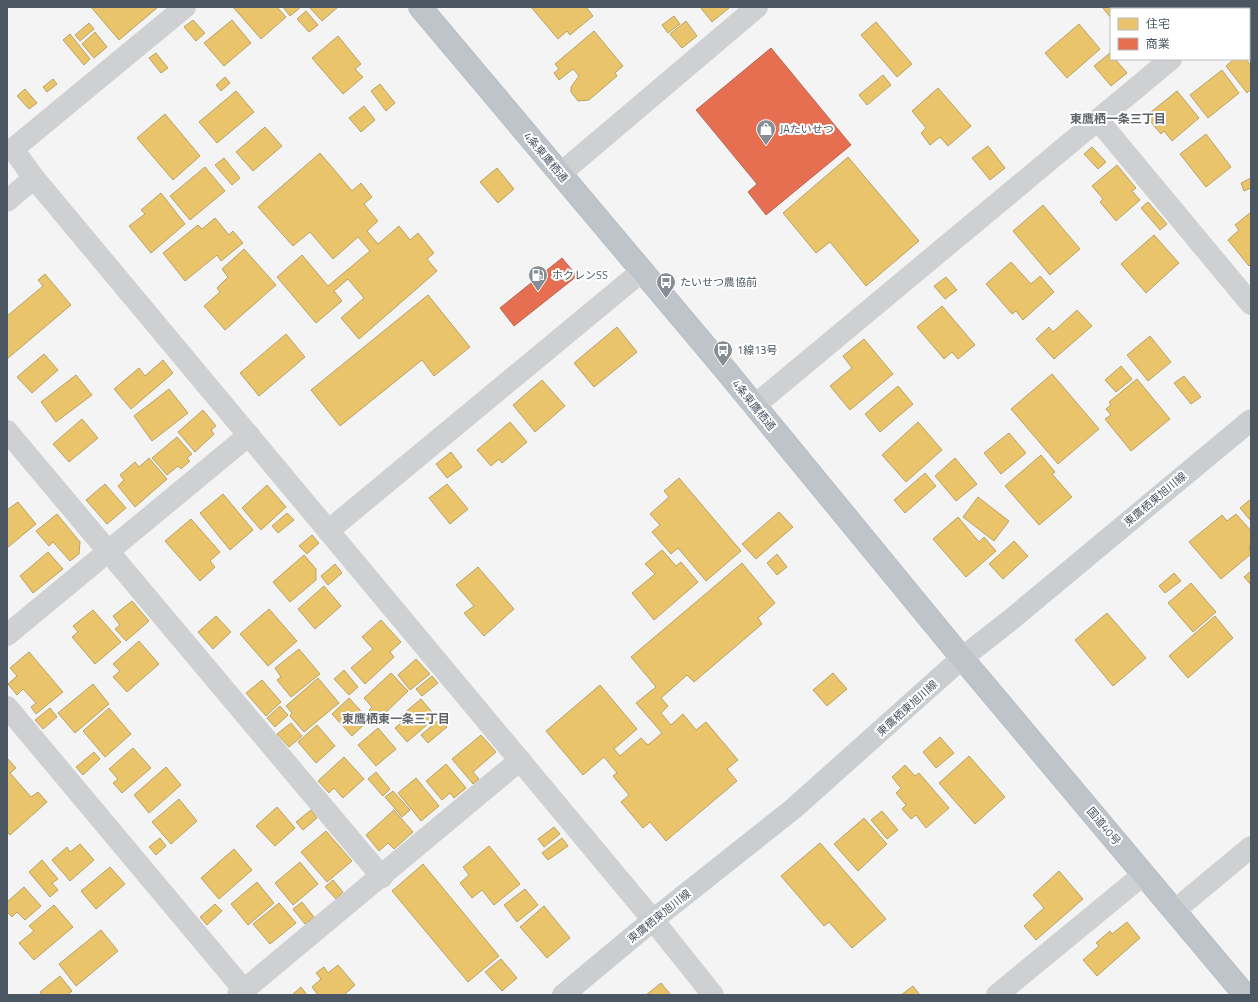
<svg xmlns="http://www.w3.org/2000/svg" width="1258" height="1002" viewBox="0 0 1258 1002" font-family="'Titillium Web','Noto Sans JP',sans-serif">
<style>
.homes{fill:#e9c46a;stroke:#b9a367}
.shops{fill:#e76f51;stroke:#b86856}
.lines{fill:none;stroke-linecap:round;stroke-linejoin:round}
.highway-casing{stroke:#b9bec3;stroke-width:24}
.street{stroke:#ced0d2;stroke-width:22}
.primary{stroke:#caced1;stroke-width:22}
.highway{stroke:#bec4c9;stroke-width:22}
.labels{text-anchor:middle;stroke-width:4;stroke-linejoin:round;paint-order:stroke}
.poi-label{font-size:11px;fill:#4a5661;stroke:#fff;text-anchor:start}
.street-label{font-size:11px;fill:#4a5661;stroke:#fff}
.neighbourhood-label{font-size:12px;font-weight:bold;fill:#5f6368;stroke:#fff}
</style>
<rect width="100%" height="100%" fill="#f4f4f4"/>
<g class="homes">
<path d="M91 7H158L119 40Z"/>
<path d="M233 7H277L286 17 261 39Z"/>
<path d="M283 7H301L290 16Z"/>
<path d="M309 7H338L322 21Z"/>
<path d="M531 7H586L593 16 570 35 567 31 558 39Z"/>
<path d="M700 7H728L729 8 712 22Z"/>
<path d="M1102 7H1136L1133 9H1111V18Z"/>
<path d="M306 11 318 25 309 32 297 19Z"/>
<path d="M674 16 680 24 668 33 662 25Z"/>
<path d="M193 20 205 33 196 41 184 27Z"/>
<path d="M232 20 251 43 224 66 204 43Z"/>
<path d="M686 21 697 36 682 48 670 34Z"/>
<path d="M876 22 912 64 897 77 861 35Z"/>
<path d="M89 23 94 29 80 41 75 35Z"/>
<path d="M1079 24 1100 49 1067 78 1045 53Z"/>
<path d="M594 31 623 66 615 73 617 76 589 100 578 101 571 92V87L579 76 573 69 559 80 554 73 559 69 555 64Z"/>
<path d="M95 32 107 47 94 58 82 44Z"/>
<path d="M70 34 90 59 84 65 63 40Z"/>
<path d="M338 36 361 64 355 69 363 77 343 94 312 58Z"/>
<path d="M156 53 168 68 161 73 149 58Z"/>
<path d="M1110 53 1111 59H1115L1127 73 1111 86 1094 66Z"/>
<path d="M1234 59H1246L1251 66V89L1247 93 1226 66Z"/>
<path d="M1222 70 1239 93 1208 118 1190 95Z"/>
<path d="M883 75 891 85 867 105 859 95Z"/>
<path d="M225 77 230 83 221 91 216 85Z"/>
<path d="M53 79 57 84 47 92 43 87Z"/>
<path d="M380 84 395 103 386 111 371 91Z"/>
<path d="M938 88 971 126 948 146 940 137 930 145 921 133 926 128 912 111Z"/>
<path d="M25 89 37 103 29 109 17 96Z"/>
<path d="M236 91 254 112 217 143 199 122Z"/>
<path d="M1177 91 1199 118 1172 141 1164 131 1161 134 1146 116Z"/>
<path d="M364 106 375 120 361 132 349 118Z"/>
<path d="M165 114 200 156 173 180 137 138Z"/>
<path d="M265 127 282 146 253 171 236 152Z"/>
<path d="M1206 134 1231 167 1206 187 1180 154Z"/>
<path d="M988 146 1005 168 990 180 972 158Z"/>
<path d="M1092 147 1106 162 1098 169 1084 154Z"/>
<path d="M320 153 352 191 361 183 372 197 364 204 378 221 367 231 378 244 399 226 410 240 418 233 434 253 427 259 437 271 359 339 341 318 364 298 348 279 334 291 342 301 316 323 277 277 302 255 328 286 370 251 358 237 333 259 310 232 293 246 258 207Z"/>
<path d="M848 157 919 241 866 286 830 242 816 253 783 213Z"/>
<path d="M224 158 240 178 232 185 215 165Z"/>
<path d="M1117 165 1136 188 1132 191 1140 200 1116 221 1100 202 1103 199 1092 186Z"/>
<path d="M205 167 225 191 190 220 170 196Z"/>
<path d="M497 168 514 189 498 203 480 182Z"/>
<path d="M1251 178V188L1244 191 1241 183Z"/>
<path d="M161 193 185 224 151 253 129 226 145 214 141 210Z"/>
<path d="M1148 202 1167 224 1160 230 1141 208Z"/>
<path d="M1043 205 1080 249 1050 275 1013 231Z"/>
<path d="M1251 212V264L1249 266 1228 240 1239 230 1235 225Z"/>
<path d="M215 218 229 235 233 231 243 243 221 261 217 255 185 281 163 253 198 225 202 229Z"/>
<path d="M1154 235 1179 263 1146 293 1121 264Z"/>
<path d="M244 249 276 285 225 330 204 306 220 292 217 288 228 277 222 269Z"/>
<path d="M1011 262 1031 284 1040 276 1054 292 1023 320 1016 311 1012 314 986 284Z"/>
<path d="M45 274 71 305 7 359V316L43 286 38 280Z"/>
<path d="M946 277 957 290 945 299 934 286Z"/>
<path d="M428 295 470 347 434 376 422 360 340 426 311 390Z"/>
<path d="M942 306 975 345 958 359 952 352 944 359 917 327Z"/>
<path d="M1077 310 1092 326 1054 359 1036 339 1049 327 1053 332Z"/>
<path d="M617 327 637 352 594 387 574 363Z"/>
<path d="M286 334 305 357 259 396 240 373Z"/>
<path d="M1150 336 1171 362 1148 381 1127 355Z"/>
<path d="M864 339 893 374 850 410 830 386 852 368 843 356Z"/>
<path d="M44 354 58 370 32 393 17 377Z"/>
<path d="M163 360 173 373 131 409 114 389 139 368 145 376Z"/>
<path d="M1121 366 1132 379 1116 392 1105 380Z"/>
<path d="M1052 374 1099 429 1058 464 1011 409Z"/>
<path d="M76 375 92 395 56 422 41 402Z"/>
<path d="M1184 376 1201 397 1191 404 1174 383Z"/>
<path d="M1137 379 1170 419 1131 451 1105 419 1111 415 1106 409 1111 405 1109 402Z"/>
<path d="M542 380 565 406 535 432 513 405Z"/>
<path d="M898 386 913 404 880 432 865 414Z"/>
<path d="M169 389 188 413 152 441 134 416Z"/>
<path d="M203 410 216 426 211 430 214 434 195 452 178 432Z"/>
<path d="M82 419 98 438 69 462 53 444Z"/>
<path d="M510 422 527 442 502 463 499 459 491 466 477 450Z"/>
<path d="M918 422 942 450 906 482 882 455Z"/>
<path d="M1009 433 1026 453 1001 474 984 453Z"/>
<path d="M177 437 192 454 187 458 190 461 181 469 178 466 167 475 152 458Z"/>
<path d="M451 452 462 467 447 478 436 464Z"/>
<path d="M1041 455 1055 472 1052 474 1072 497 1039 525 1005 486Z"/>
<path d="M149 458 167 479 135 507 118 486 124 480 120 475 135 462 139 467Z"/>
<path d="M955 458 977 484 956 501 935 476Z"/>
<path d="M925 473 936 486 905 513 894 500Z"/>
<path d="M679 478 741 551 706 581 678 548 671 554 652 532 660 525 650 514 669 497 664 491Z"/>
<path d="M105 484 126 508 107 524 86 500Z"/>
<path d="M447 484 468 509 450 524 429 498Z"/>
<path d="M267 485 286 507 261 530 242 508Z"/>
<path d="M223 494 253 530 230 550 200 513Z"/>
<path d="M978 497 1009 521 994 541 963 517Z"/>
<path d="M1251 499V521L1240 508Z"/>
<path d="M18 502 36 524 7 548V510Z"/>
<path d="M779 512 793 527 756 559 742 544Z"/>
<path d="M287 513 294 520 278 533 272 526Z"/>
<path d="M57 514 80 542 79 554 70 561 53 542 49 546 36 531Z"/>
<path d="M1236 514 1251 531V544L1249 546 1251 554 1221 579 1189 542 1222 515 1227 521Z"/>
<path d="M958 517 979 542 984 537 996 551 966 577 933 539Z"/>
<path d="M191 519 220 552 210 561 215 567 200 581 165 541Z"/>
<path d="M312 535 319 543 307 554 299 546Z"/>
<path d="M1014 541 1028 556 1003 579 989 564Z"/>
<path d="M662 550 676 566 681 562 698 582 654 620 632 593 655 574 645 564Z"/>
<path d="M48 552 63 569 33 593 20 576Z"/>
<path d="M777 554 787 567 777 575 767 563Z"/>
<path d="M304 555 316 569V580L290 602 273 582Z"/>
<path d="M742 563 775 603 758 618 762 624 694 682 687 675 661 698 668 706 661 713 671 725 683 714 696 730 706 722 738 760 727 769 737 781 666 841 650 822 643 828 621 802 629 795 613 776 617 773 604 757 583 775 546 731 600 685 637 729 614 749 620 756 641 738 648 745 662 733 636 703 656 687 631 657Z"/>
<path d="M335 564 342 573 328 585 321 576Z"/>
<path d="M478 567 514 609 484 636 464 613 474 606 456 585Z"/>
<path d="M1251 571V585L1244 577Z"/>
<path d="M1174 573 1181 581 1165 593 1159 586Z"/>
<path d="M1191 583 1216 612 1193 632 1168 603Z"/>
<path d="M324 586 341 606 315 629 298 609Z"/>
<path d="M132 601 149 621 126 641 115 629 120 625 113 616Z"/>
<path d="M269 609 297 641 268 666 240 634Z"/>
<path d="M93 610 121 642 95 664 72 637 78 632 73 626Z"/>
<path d="M1107 613 1146 658 1113 686 1075 640Z"/>
<path d="M216 616 231 632 213 649 198 632Z"/>
<path d="M1215 616 1233 638 1188 678 1169 656Z"/>
<path d="M381 620 401 642 390 652 394 657 365 684 351 668 373 649 362 637Z"/>
<path d="M139 641 159 664 127 692 113 677 120 671 113 664Z"/>
<path d="M299 649 320 674 291 697 277 680 281 677 275 668Z"/>
<path d="M29 652 63 692 36 714 31 707 36 703 23 689 17 695 8 684 17 676 10 668Z"/>
<path d="M416 659 430 674 410 690 398 675Z"/>
<path d="M344 670 358 687 349 695 334 679Z"/>
<path d="M391 673 408 691 378 720 369 710 372 707 364 698Z"/>
<path d="M833 673 847 689 827 706 813 690Z"/>
<path d="M432 676 438 683 422 696 416 689Z"/>
<path d="M318 678 339 703 304 732 290 716 292 713 286 706Z"/>
<path d="M262 680 281 702 266 716 246 693Z"/>
<path d="M93 684 109 704 75 733 58 713Z"/>
<path d="M349 698 369 720 352 736 332 714Z"/>
<path d="M421 699 436 717 407 742 395 728 401 723 398 718Z"/>
<path d="M280 706 288 715 275 727 267 718Z"/>
<path d="M50 708 57 717 43 729 35 720Z"/>
<path d="M109 708 131 734 105 757 83 731Z"/>
<path d="M440 719 447 727 428 743 421 735Z"/>
<path d="M291 723 302 736 289 747 277 734Z"/>
<path d="M317 725 335 746 316 763 298 742Z"/>
<path d="M378 728 396 749 376 766 358 745Z"/>
<path d="M481 735 496 752 473 772 479 779 473 784 452 759Z"/>
<path d="M940 737 954 753 936 768 923 752Z"/>
<path d="M133 748 151 768 122 793 113 783 118 779 109 769Z"/>
<path d="M94 752 100 759 83 775 76 767Z"/>
<path d="M969 756 1005 797 975 824 939 783Z"/>
<path d="M344 757 364 779 343 798 334 788 329 793 318 781Z"/>
<path d="M7 758 16 768 10 773 31 797 38 792 47 802 10 835 7 832Z"/>
<path d="M446 764 466 788 454 798 450 793 442 800 426 781Z"/>
<path d="M905 765 915 776 919 773 949 808 926 828 916 815 911 819 902 809 906 805 896 793 901 788 892 777Z"/>
<path d="M166 767 181 785 149 813 134 795Z"/>
<path d="M376 772 390 789 383 796 368 779Z"/>
<path d="M416 778 439 806 421 821 398 793Z"/>
<path d="M393 791 410 810 402 817 385 797Z"/>
<path d="M179 799 197 821 171 844 152 822Z"/>
<path d="M277 807 295 828 275 846 256 826Z"/>
<path d="M311 810 317 818 303 830 296 822Z"/>
<path d="M394 810 413 832 394 849 388 843 379 851 366 835Z"/>
<path d="M882 811 898 830 887 839 871 820Z"/>
<path d="M864 818 887 844 858 871 834 844Z"/>
<path d="M554 827 560 834 544 847 538 839Z"/>
<path d="M326 831 352 861 327 882 301 852Z"/>
<path d="M160 838 166 846 156 855 149 847Z"/>
<path d="M562 838 568 846 548 860 542 853Z"/>
<path d="M820 843 886 919 852 948 829 922 824 926 781 876Z"/>
<path d="M80 844 94 860 70 881 52 860 67 847 70 852Z"/>
<path d="M489 846 520 884 494 905 482 890 472 898 460 883 469 875 463 867Z"/>
<path d="M234 849 252 870 219 899 201 878Z"/>
<path d="M42 860 58 879 52 883 58 890 50 897 29 872Z"/>
<path d="M300 862 318 884 293 905 275 883Z"/>
<path d="M423 864 499 956 468 982 392 891Z"/>
<path d="M110 867 125 884 96 909 81 891Z"/>
<path d="M1059 871 1083 899 1036 940 1024 926 1044 908 1033 895Z"/>
<path d="M333 880 343 892 336 899 325 887Z"/>
<path d="M257 882 274 903 248 925 231 904Z"/>
<path d="M24 887 41 906 25 920 17 912 12 917 7 912V902Z"/>
<path d="M525 889 538 905 517 922 504 905Z"/>
<path d="M302 902 314 917 305 924 293 909Z"/>
<path d="M279 903 296 923 270 944 253 924Z"/>
<path d="M215 904 222 911 207 925 200 917Z"/>
<path d="M54 905 73 927 34 960 19 943 34 931 29 926Z"/>
<path d="M544 906 570 938 547 958 520 927Z"/>
<path d="M1127 922 1140 938 1097 976 1083 960 1099 946 1096 943 1110 931 1112 934Z"/>
<path d="M101 930 118 951 76 986 59 964Z"/>
<path d="M501 959 517 978 502 991 485 972Z"/>
<path d="M338 965 355 985 344 995H318L312 987 321 979 316 973 324 967 328 973Z"/>
<path d="M60 976 72 991 67 995H42L40 992Z"/>
<path d="M661 983 671 995H646Z"/>
<path d="M913 986 920 995H901Z"/>
<path d="M301 987 307 995H292Z"/>
</g>
<g class="shops">
<path d="M771 48 851 145 766 215 748 192 757 184 696 110Z"/>
<path d="M562 258 577 276 514 326 500 308Z"/>
</g>
<g class="lines">
<g class="highway-casing">
<path id="highway" d="M420 7 723 367 962 658 1245 995"/>
</g>
<g class="street">
<path d="M185 7 13 149 34 178 653 920 713 995"/>
<path d="M1182 7 1183 9"/>
<path d="M1230 9 1233 7"/>
<path d="M1098 120 1251 304"/>
<path d="M560 174 757 7"/>
<path d="M7 201 34 178"/>
<path d="M754 406 1171 59"/>
<path d="M7 431 382 877"/>
<path d="M328 531 642 271"/>
<path d="M7 635 249 435"/>
<path d="M7 707 244 990"/>
<path d="M1174 911 1251 847"/>
<path d="M238 995 520 760"/>
<path d="M997 995 1144 874"/>
</g>
<path class="primary" d="M563 995 653 920 793 809 962 658 1008 622 1251 420"/>
<use href="#highway" class="highway"/>
</g>
<defs>
<g id="shop-pin" transform="scale(1)"><path d="M0 17L-7.5 6A9.5 9.5 0 1 1 7.5 6Z" fill="#868d94" stroke="#fff"/><path d="M-5-2.5h2.3a2.7 3.5 0 0 1 5.4 0H5L5.5 6h-11ZM-1.5-2.5h3a1.5 2.3 0 0 0-3 0Z" fill="#fff"/></g>
<g id="fuel-pin" transform="scale(1)"><path d="M0 17L-7.5 6A9.5 9.5 0 1 1 7.5 6Z" fill="#868d94" stroke="#fff"/><path d="M-5.5-6h7V0h2V4h1.3V-2.5L3-4.5l.8-.8L6-3V5H2.5V1h-1V6h-7ZM-4.2-4.7v3.2H.2V-4.7Z" fill="#fff"/></g>
<g id="bus-pin" transform="scale(1)"><path d="M0 17L-7.5 6A9.5 9.5 0 1 1 7.5 6Z" fill="#868d94" stroke="#fff"/><path d="M-5-6H5V4H4V6H2V4H-2V6H-4V4H-5ZM-3.5-4V0h7V-4ZM-3.5 1.2v1.5H-2V1.2ZM2 1.2v1.5H3.5V1.2Z" fill="#fff"/></g>
</defs>
<g fill-rule="evenodd">
<use href="#shop-pin" x="766" y="129"/>
<use href="#fuel-pin" x="538" y="275"/>
<use href="#bus-pin" x="666" y="282"/>
<use href="#bus-pin" x="723" y="350"/>
</g>
<g class="labels">
<g class="poi-label">
<text x="780" y="133">JAたいせつ</text>
<text x="552" y="279">ホクレンSS</text>
<text x="680" y="286">たいせつ農協前</text>
<text x="737" y="354">1線13号</text>
</g>
<g class="street-label">
<text transform="translate(546 157) rotate(50)" y="4">4条東鷹栖通</text>
<text transform="translate(754 405) rotate(51)" y="4">4条東鷹栖通</text>
<text transform="translate(1155 499) rotate(-40)" y="4">東鷹栖東旭川線</text>
<text transform="translate(907 708) rotate(-42)" y="4">東鷹栖東旭川線</text>
<text transform="translate(1104 826) rotate(50)" y="4">国道40号</text>
<text transform="translate(659 916) rotate(-39)" y="4">東鷹栖東旭川線</text>
</g>
<g class="neighbourhood-label">
<text x="1118" y="123">東鷹栖一条三丁目</text>
<text x="396" y="723">東鷹栖東一条三丁目</text>
</g>
</g>
<rect width="1258" height="1002" fill="none" stroke="#4a5661" stroke-width="16"/>
<rect x="1110" y="8" width="140" height="52" fill="#ffffff" stroke="#b7bbc0"/>
<rect x="1118" y="18" width="20" height="12" fill="#e9c46a" stroke="#b7bbc0"/>
<text x="1146" y="28" font-size="12" fill="#4a5661">住宅</text>
<rect x="1118" y="38" width="20" height="12" fill="#e76f51" stroke="#b7bbc0"/>
<text x="1146" y="48" font-size="12" fill="#4a5661">商業</text>
</svg>
